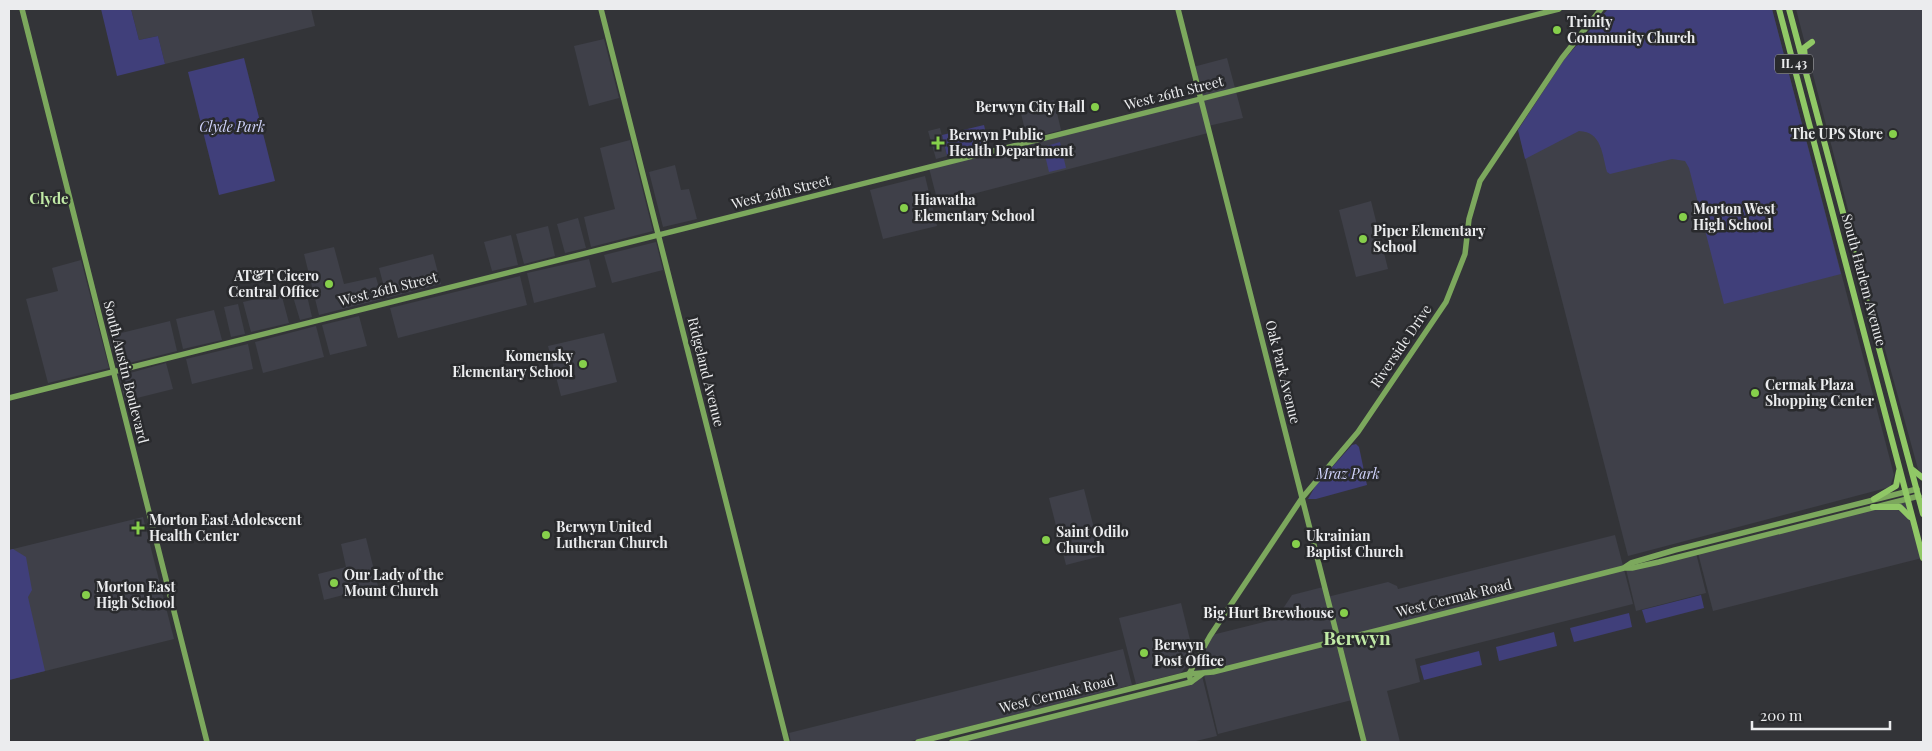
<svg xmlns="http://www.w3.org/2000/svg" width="1932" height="751" viewBox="0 0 1932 751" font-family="'Playfair Display',serif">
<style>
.built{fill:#3f4049}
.green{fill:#403f7a}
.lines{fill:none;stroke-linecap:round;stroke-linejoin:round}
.secondary{stroke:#7ca85d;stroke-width:5.5}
.primary{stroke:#90c866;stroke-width:6}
.poi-dot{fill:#86cf4b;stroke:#292a2d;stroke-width:2}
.labels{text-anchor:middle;stroke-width:5;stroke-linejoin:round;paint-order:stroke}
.shield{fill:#292a2d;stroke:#b1b2b4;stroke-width:1}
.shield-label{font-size:12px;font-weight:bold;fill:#ebecee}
.poi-label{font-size:14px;font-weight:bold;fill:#ebecee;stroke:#292a2d;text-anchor:start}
.street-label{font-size:14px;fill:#ebecee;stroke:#292a2d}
.park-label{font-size:14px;font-style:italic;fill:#d3d6fe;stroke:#292a2d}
.neighbourhood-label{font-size:15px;font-weight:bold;fill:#c1eaa6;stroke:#292a2d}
.district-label{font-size:19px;font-weight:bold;fill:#c1eaa6;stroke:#292a2d}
</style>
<rect width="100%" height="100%" fill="#333438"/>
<g class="built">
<path d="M131 9H311L315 26 165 64 158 36 139 40Z"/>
<path d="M1608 9H1772L1894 475 1890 487 1628 556 1518 130 1564 60Z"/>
<path d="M1796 9H1923V475L1918 469 1872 302Z"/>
<path d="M604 39 619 98 589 106 574 46Z"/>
<path d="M1227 58 1243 118 1208 126 1193 67Z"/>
<path d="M1054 100 1061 130 1027 139 1020 109Z"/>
<path d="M1200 101 1208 133 938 203 929 168Z"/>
<path d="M940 128 947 156 936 159 928 131Z"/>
<path d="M630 140 653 231 591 247 584 217 615 209 600 148Z"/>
<path d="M675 165 681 190 689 189 697 219 663 227 649 172Z"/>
<path d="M925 176 937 226 883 239 870 190Z"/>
<path d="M1371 201 1388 269 1356 277 1339 210Z"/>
<path d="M578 218 586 248 565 253 557 224Z"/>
<path d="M548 226 555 256 524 264 516 234Z"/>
<path d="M511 235 518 265 492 271 484 242Z"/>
<path d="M656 242 663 270 612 283 604 255Z"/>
<path d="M334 247 344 284 376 277 382 299 319 315 304 254Z"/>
<path d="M433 254 441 284 387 298 379 268Z"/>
<path d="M589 259 596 287 534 303 527 273Z"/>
<path d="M81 260 109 368 48 383 26 299 58 291 52 268Z"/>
<path d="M520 276 527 305 398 338 390 308Z"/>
<path d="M305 287 312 317 300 320 291 290Z"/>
<path d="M281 293 289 323 251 332 243 302Z"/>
<path d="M238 304 245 334 231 337 224 307Z"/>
<path d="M214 310 222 340 183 349 176 319Z"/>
<path d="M359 316 367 346 330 355 322 325Z"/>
<path d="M170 321 177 351 117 366 109 336Z"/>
<path d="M316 326 324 357 263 373 255 342Z"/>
<path d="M604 333 617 382 561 396 548 346Z"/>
<path d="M248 344 253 369 192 384 186 359Z"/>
<path d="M166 363 173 389 125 401 119 376Z"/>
<path d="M1084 489 1101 556 1066 565 1049 498Z"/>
<path d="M1906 500 1922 558 1713 611 1698 553Z"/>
<path d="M143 517 174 639 9 680V550Z"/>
<path d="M1615 535 1633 604 1415 659 1420 682 1387 691 1400 742H1364L1327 597 1388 582 1397 586 1398 589Z"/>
<path d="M366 538 378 586 324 600 318 574 346 567 341 544Z"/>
<path d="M1696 553 1706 593 1636 611 1626 569Z"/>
<path d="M1323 587 1337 640 1203 673 1199 657 1212 635 1276 619 1292 595Z"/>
<path d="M1181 603 1193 652 1189 663 1181 673 1136 684 1119 618Z"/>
<path d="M1337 642 1352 700 1218 734 1204 675Z"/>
<path d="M1123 649 1132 685 907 742H791L789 733Z"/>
<path d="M1202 676 1217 736 1192 742H955L1191 683Z"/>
</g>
<g class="green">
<path d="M101 9H131L139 40 158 36 165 64 117 76Z"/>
<path d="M1608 9H1772L1841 274 1724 304 1689 168 1685 161 1672 159 1610 174 1607 172C1602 154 1602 132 1579 131L1525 159 1518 130 1564 60Z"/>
<path d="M244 58 275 181 219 195 188 72Z"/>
<path d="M984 125 989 146 947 156 942 135Z"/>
<path d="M1060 142 1066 168 1049 172 1043 147Z"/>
<path d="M1356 444 1359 447 1367 485 1316 499H1308L1316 485 1352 445Z"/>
<path d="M13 549 26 557 32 590 28 597 45 671 9 680V550Z"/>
<path d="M1701 595 1704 608 1646 623 1642 610Z"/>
<path d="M1629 613 1632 627 1574 642 1570 628Z"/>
<path d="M1554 632 1557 646 1499 661 1496 647Z"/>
<path d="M1479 651 1482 665 1424 680 1420 666Z"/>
</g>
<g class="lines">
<g class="secondary">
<path d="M22 9 207 742"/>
<path d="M601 9 787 742"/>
<path d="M1178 9 1364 742"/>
<path d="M9 398 1559 9"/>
<path d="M1625 567 1631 563 1675 550 1917 489"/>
<path d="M1191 682 1189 674 1210 636 1302 498 1358 432 1446 302 1465 254 1469 219 1480 181 1562 58 1601 9"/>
<path d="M918 742 1189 674 1213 672 1624 568H1632L1659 562 1919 496"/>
<path d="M952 742 1191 682 1202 674"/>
</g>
<g class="primary">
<path d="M1779 9 1923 558"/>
<path d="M1789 9 1923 514"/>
<path d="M1805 57 1804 48 1812 42"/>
<path d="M1913 470 1923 478"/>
<path d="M1874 499 1896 486 1899 471"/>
<path d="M1873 507H1900L1910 517"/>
</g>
</g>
<g class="poi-dot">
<circle cx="1557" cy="30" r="5"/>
<circle cx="1095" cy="107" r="5"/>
<circle cx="1893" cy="134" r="5"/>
<path d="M935.5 135.5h5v5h5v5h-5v5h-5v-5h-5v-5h5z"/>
<circle cx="904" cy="208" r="5"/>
<circle cx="1683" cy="217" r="5"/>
<circle cx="1363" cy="239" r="5"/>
<circle cx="329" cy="284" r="5"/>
<circle cx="583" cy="364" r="5"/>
<circle cx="1755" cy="393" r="5"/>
<path d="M135.5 520.5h5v5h5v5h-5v5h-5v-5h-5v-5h5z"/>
<circle cx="546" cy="535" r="5"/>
<circle cx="1046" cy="540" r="5"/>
<circle cx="1296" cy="544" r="5"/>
<circle cx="334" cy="583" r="5"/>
<circle cx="86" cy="595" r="5"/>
<circle cx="1344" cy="613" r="5"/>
<circle cx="1144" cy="653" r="5"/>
</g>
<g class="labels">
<rect class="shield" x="1775" y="54.5" width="38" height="19" rx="4"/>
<g class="shield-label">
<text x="1794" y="68">IL 43</text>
</g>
<g class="poi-label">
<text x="1567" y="27">Trinity<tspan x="1567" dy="16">Community Church</tspan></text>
<text x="1085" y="112" text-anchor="end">Berwyn City Hall</text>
<text x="1883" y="139" text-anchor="end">The UPS Store</text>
<text x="949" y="140">Berwyn Public<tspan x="949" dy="16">Health Department</tspan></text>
<text x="914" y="205">Hiawatha<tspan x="914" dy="16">Elementary School</tspan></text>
<text x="1693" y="214">Morton West<tspan x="1693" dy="16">High School</tspan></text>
<text x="1373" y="236">Piper Elementary<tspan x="1373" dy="16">School</tspan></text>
<text x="319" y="281" text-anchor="end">AT&amp;T Cicero<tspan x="319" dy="16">Central Office</tspan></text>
<text x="573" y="361" text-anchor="end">Komensky<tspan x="573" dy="16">Elementary School</tspan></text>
<text x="1765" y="390">Cermak Plaza<tspan x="1765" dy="16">Shopping Center</tspan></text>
<text x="149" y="525">Morton East Adolescent<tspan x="149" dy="16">Health Center</tspan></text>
<text x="556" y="532">Berwyn United<tspan x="556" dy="16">Lutheran Church</tspan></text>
<text x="1056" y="537">Saint Odilo<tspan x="1056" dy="16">Church</tspan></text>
<text x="1306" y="541">Ukrainian<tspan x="1306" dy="16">Baptist Church</tspan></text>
<text x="344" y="580">Our Lady of the<tspan x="344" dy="16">Mount Church</tspan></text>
<text x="96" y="592">Morton East<tspan x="96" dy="16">High School</tspan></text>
<text x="1334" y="618" text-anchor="end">Big Hurt Brewhouse</text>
<text x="1154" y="650">Berwyn<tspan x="1154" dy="16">Post Office</tspan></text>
</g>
<g class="street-label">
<text transform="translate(1174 93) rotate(-14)" y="5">West 26th Street</text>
<text transform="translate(781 192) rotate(-14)" y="5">West 26th Street</text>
<text transform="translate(1864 280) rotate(75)" y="5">South Harlem Avenue</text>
<text transform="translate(388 289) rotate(-14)" y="5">West 26th Street</text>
<text transform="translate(1401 346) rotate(-56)" y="5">Riverside Drive</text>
<text transform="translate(126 372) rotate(76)" y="5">South Austin Boulevard</text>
<text transform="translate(706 372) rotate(76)" y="5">Ridgeland Avenue</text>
<text transform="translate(1283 372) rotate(76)" y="5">Oak Park Avenue</text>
<text transform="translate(1454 598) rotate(-14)" y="5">West Cermak Road</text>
<text transform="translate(1057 694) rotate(-14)" y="5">West Cermak Road</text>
</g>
<g class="park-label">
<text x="232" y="132">Clyde Park</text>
<text x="1348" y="479">Mraz Park</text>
</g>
<g class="neighbourhood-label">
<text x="49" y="204">Clyde</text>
</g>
<g class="district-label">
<text x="1357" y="645">Berwyn</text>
</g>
</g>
<rect width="1932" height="751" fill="none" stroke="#ebecee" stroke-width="20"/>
<path d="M1752 721v8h138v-8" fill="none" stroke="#ebecee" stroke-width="2.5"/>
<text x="1760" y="721" font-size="15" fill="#ebecee" stroke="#292a2d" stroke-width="4" paint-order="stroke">200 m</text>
</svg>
